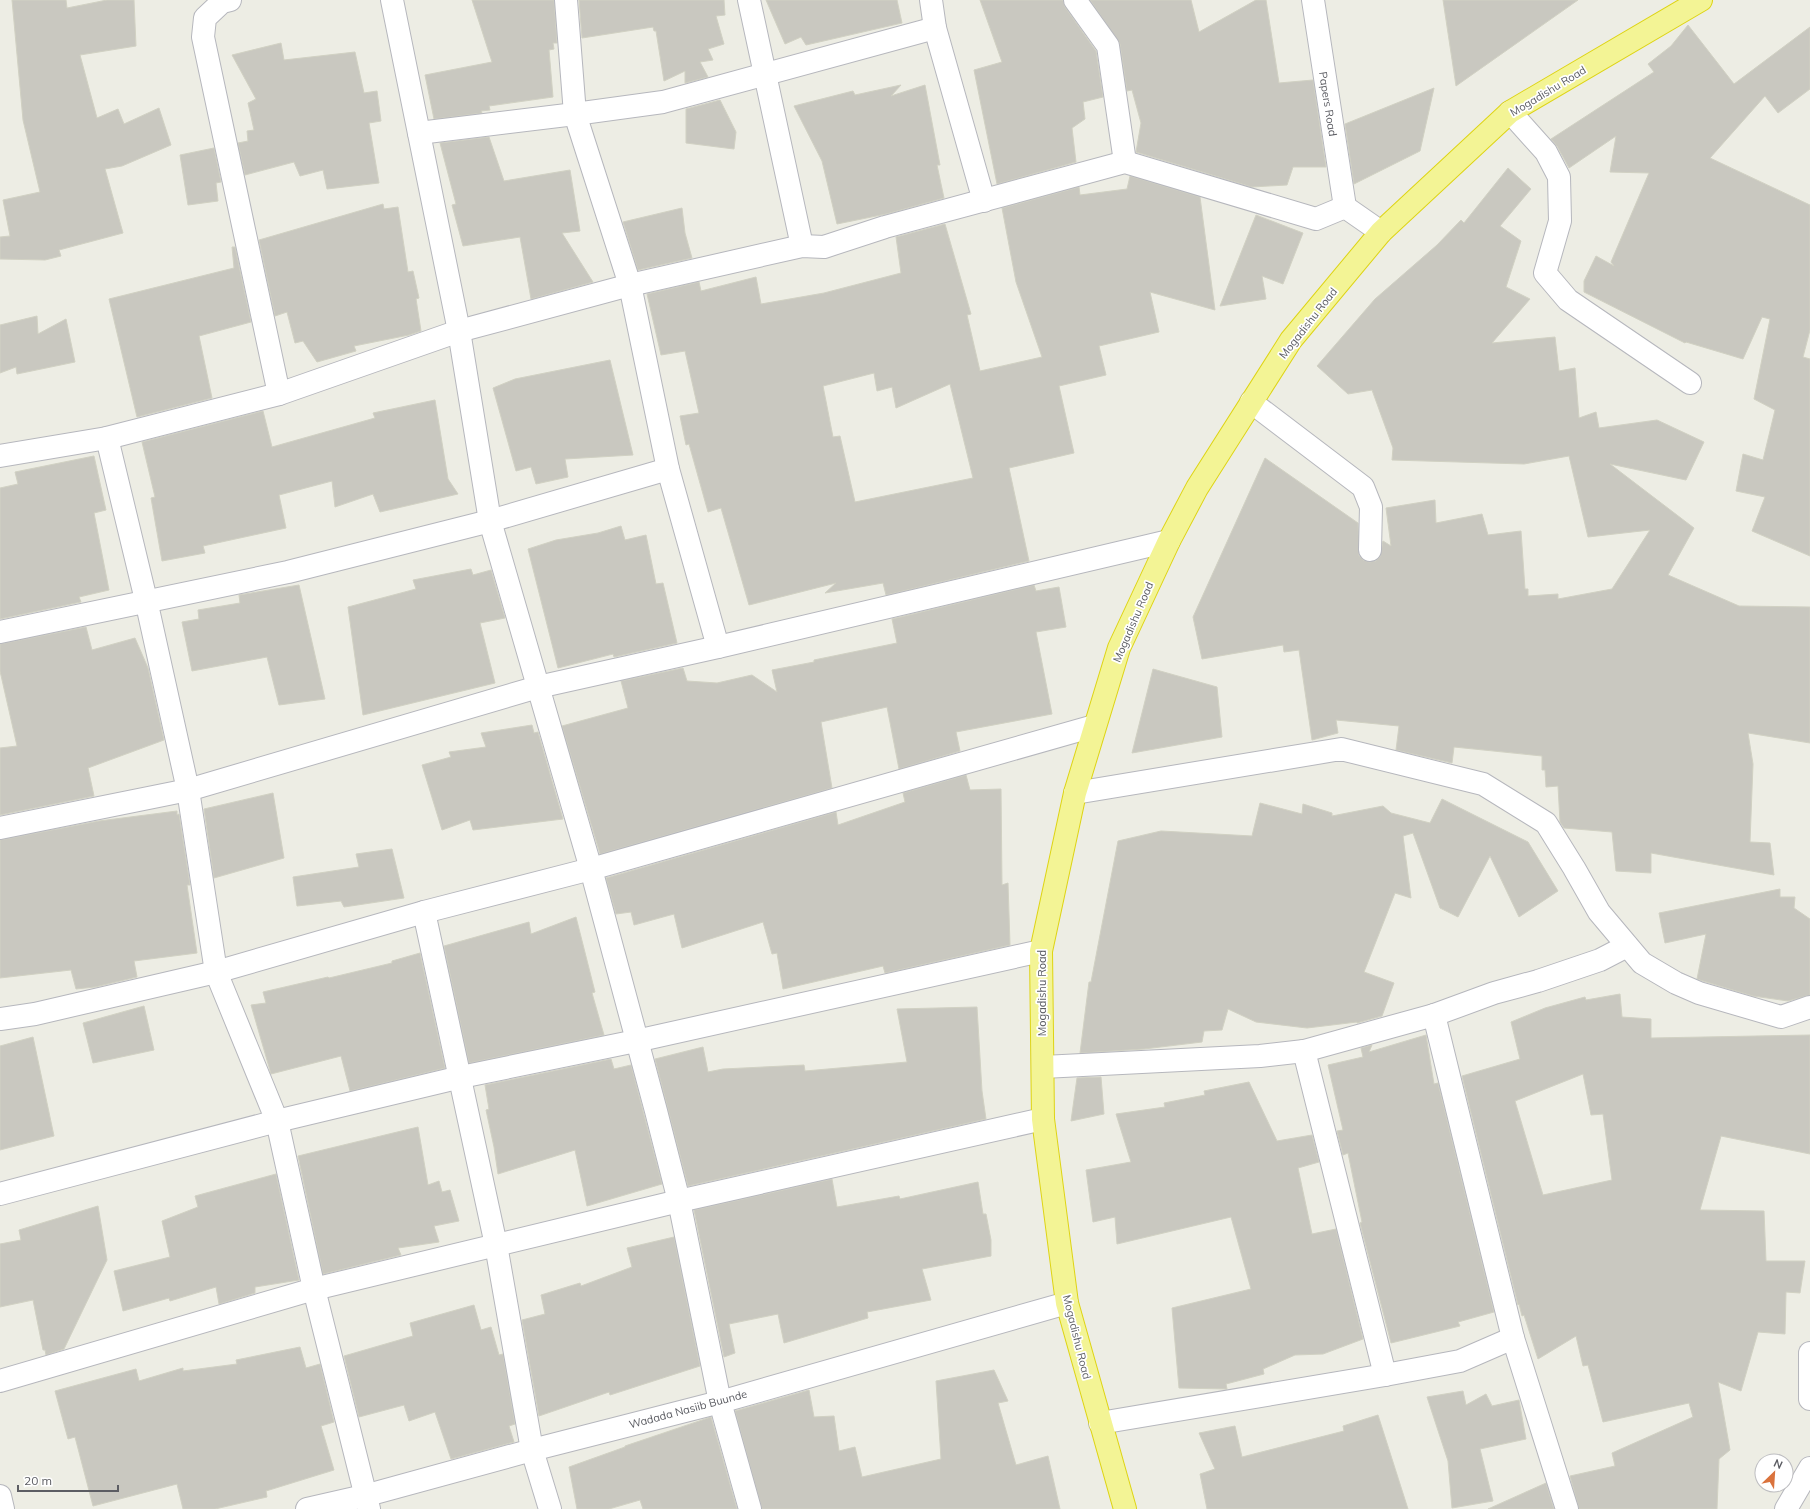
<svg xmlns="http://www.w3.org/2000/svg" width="1810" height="1509" viewBox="0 0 1810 1509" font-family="Mulish,sans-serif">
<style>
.building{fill:#c9c8c0;stroke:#d1d1c3;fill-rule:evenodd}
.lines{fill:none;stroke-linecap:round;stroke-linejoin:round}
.minor-casing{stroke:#b6b7bd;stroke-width:24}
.highway-casing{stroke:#ded414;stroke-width:24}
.minor{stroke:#fff;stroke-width:22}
.highway{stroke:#f3f495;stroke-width:22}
.labels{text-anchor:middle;stroke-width:3.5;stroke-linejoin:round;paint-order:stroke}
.street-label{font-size:11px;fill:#5c5d63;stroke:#fff}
</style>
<rect width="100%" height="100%" fill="#edede4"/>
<g class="building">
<path d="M12 0H66L67 8 107 0H134L136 46 80 55 97 118 118 109 124 124 159 108 171 145 122 166 105 169 123 233 59 250 61 256 45 260 0 259V237L10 236 3 200 40 192 23 120Z"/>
<path d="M472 0H554L557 43H553L554 49 549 50 553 97 489 106 490 110 481 111 482 113 434 119 425 75 492 62Z"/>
<path d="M579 0H724L725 15 716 16 724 44 708 49 713 60 700 62 708 77 685 83V71L664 81 656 31H654L653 27 582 38Z"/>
<path d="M766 0H897L902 23 806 45 801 37 785 44Z"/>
<path d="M980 0H1063L1065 7 1096 51 1103 97 1083 102 1085 119 1072 128 1076 162 997 184 974 70 1002 62Z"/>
<path d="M1090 0H1191L1199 32 1256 0H1266L1279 83 1313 80 1326 167H1293L1287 185 1252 187 1136 152 1141 123 1132 90 1127 91 1120 44Z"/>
<path d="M1443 0H1578L1456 86Z"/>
<path d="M1688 25 1734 84 1810 27V89L1778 113 1765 96 1710 158 1810 205V330L1803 357 1810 359V556L1752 531 1765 497 1736 491 1743 454 1763 460 1775 410 1754 399 1770 319 1762 317 1743 359 1686 342 1685 343 1584 292V281L1596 256 1614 266 1611 262 1649 173 1610 172 1616 136 1569 168 1557 146 1551 139 1654 72 1648 64 1671 46Z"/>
<path d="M281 43 284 60 355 52 364 93 377 91 381 121 369 123 379 183 327 189 323 170 300 176 294 162 245 175 238 143 248 141 247 131 254 130 248 103 256 99 232 55Z"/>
<path d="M901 85 891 96 925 85 940 165H937L944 198 886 214 837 224 822 161 794 106 853 91 855 95Z"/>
<path d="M1434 88 1420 151 1354 184 1345 124Z"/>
<path d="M720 100 736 132 734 149 686 143V109Z"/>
<path d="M489 137 504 181 570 170 580 231 562 233 593 282 531 299 520 237 463 246 452 205 456 204 440 143Z"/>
<path d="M214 148 221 182 216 183 218 201 188 205 180 155Z"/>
<path d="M1508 168 1531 189 1500 226 1521 241 1506 287 1530 299 1492 343 1555 337 1559 371 1575 368 1579 418 1596 412 1599 428 1657 420 1704 442 1686 480 1610 464 1694 528 1668 575 1739 606 1810 607V743L1748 733 1753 764 1750 842 1770 843 1774 875 1651 853V873L1616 871 1612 832 1564 828 1560 822 1558 786 1546 787 1545 770H1542V756L1454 747 1452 763 1396 750 1399 726 1336 720 1338 733 1312 740 1299 650 1284 652 1283 645 1202 659 1193 617 1265 458 1358 523 1359 556 1363 560 1369 562 1376 561 1380 557 1383 541 1391 546 1386 508 1435 500 1436 523 1482 514 1488 535 1521 531 1525 589H1528V596L1558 594V599L1612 589 1650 530 1588 537 1569 456 1524 464 1392 460 1393 448 1372 390 1348 394 1317 366 1375 299 1437 245 1461 220 1464 223Z"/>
<path d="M1130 176 1200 197 1215 310 1150 292 1159 332 1099 346 1106 375 1059 386 1074 453 1009 468 1029 561 886 595 883 583 825 593 836 583 749 605 721 508 708 512 689 444 686 445 680 416 699 413 685 351 661 355 647 294 699 282 701 291 756 277 761 304 824 293 901 273 896 237 945 224 971 314 967 315 980 371 1042 357 1016 282 1002 208 1079 187 1080 195 1127 189ZM874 373 877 391 892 387 896 408 950 384 973 478 855 502 840 436 833 437 823 386Z"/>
<path d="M383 204 384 209 398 207 408 272 413 271 419 298 416 299 421 331 409 335 354 346 356 351 317 362 303 341 295 343 287 312 275 316 259 240Z"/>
<path d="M682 208 685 233 692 258 638 270 623 222Z"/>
<path d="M1256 215 1303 233 1283 284 1262 276 1266 299 1220 306Z"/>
<path d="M232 247H235L251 322 199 336 212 398 137 417 109 299 234 268Z"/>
<path d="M37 316 38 334 66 319 75 362 17 374 16 367 0 373V325Z"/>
<path d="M610 360 633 455 565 459 568 477 536 484 531 467 516 471 493 388 515 379Z"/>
<path d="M435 400 448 479 458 494 380 512 373 494 335 507 332 481 279 495 286 528 203 546 205 553 162 561 151 498 155 497 142 442 263 411 272 447 375 418 373 413Z"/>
<path d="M94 456 106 510 94 513 109 590 79 597 81 602 0 619V488L18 484 15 472Z"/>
<path d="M621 526 625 540 646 535 656 584 663 583 677 643 614 657 613 654 558 668 528 549 556 540 598 533Z"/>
<path d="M471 569 473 575 491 570 505 618 480 623 495 683 363 715 348 607 416 589 413 580Z"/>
<path d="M299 585 325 699 279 705 267 657 192 671 182 622 199 619 198 610 240 603 239 595Z"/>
<path d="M1034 585 1036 591 1059 587 1066 627 1036 632 1052 714 956 732 960 751 899 769 887 707 821 722 832 788 600 854 562 726 628 708 621 681 683 668 687 681 717 683 752 675 777 692 772 670 814 662V660L897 643 892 619Z"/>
<path d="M86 627 92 650 135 638 148 668 164 740 88 768 94 796 0 815V748L17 746 0 671V644Z"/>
<path d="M1153 669 1217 687 1222 737 1132 753Z"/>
<path d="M532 725 534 733 538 732 563 819 473 830 470 820 442 830 422 765 451 757 449 752 486 747 481 733Z"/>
<path d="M966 775 970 790 1001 789 1002 885 1008 883 1010 945 885 973 883 966 783 989 777 953 772 954 763 922 682 948 674 914 634 925 631 912 616 914 606 878 836 812 838 825 905 802 903 793Z"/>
<path d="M273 793 284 858 214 878 204 809Z"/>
<path d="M1442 799 1528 842 1558 891 1519 917 1490 856 1458 917 1440 908 1413 833 1403 836 1411 898 1395 893 1364 972 1394 983 1382 1016 1357 1023V1022L1307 1028 1256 1022 1228 1009 1222 1030 1204 1031 1202 1042 1144 1049 1080 1053 1089 982H1091L1118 841 1161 831 1252 836 1260 803 1302 814 1303 804 1332 813V816L1383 806 1391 813 1430 823Z"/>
<path d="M177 811V815L179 814 190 885H187L197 953 134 961 137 977 95 987 76 989 71 970 0 978V840L99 821Z"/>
<path d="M392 849 404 898 344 907 341 901 297 906 293 877 359 867 356 854Z"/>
<path d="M1780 889V897H1795L1794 908 1810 919V995L1788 1001 1753 996 1703 981 1697 979 1706 934 1665 943 1659 913Z"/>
<path d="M576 917 595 992 592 993 604 1035 469 1063 444 946 529 922 531 934Z"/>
<path d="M420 953 445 1068 350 1091 341 1056 271 1074 251 1005 266 1003 263 992 328 977 329 978 392 963V961Z"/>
<path d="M1620 994 1622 1017 1651 1019V1038L1810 1035V1154L1721 1136 1700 1210 1764 1211 1766 1261H1805L1800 1293 1786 1292 1785 1334 1758 1332 1741 1391 1718 1382 1730 1450 1719 1459 1717 1509H1579L1570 1476 1615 1466 1612 1453 1693 1417 1689 1403 1603 1422 1588 1365 1583 1366 1576 1336 1538 1359 1524 1315 1522 1316 1519 1304 1518 1305 1462 1076 1520 1059 1511 1022 1545 1008 1585 997 1586 1000ZM1583 1074 1591 1115 1603 1114 1612 1180 1543 1195 1515 1101Z"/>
<path d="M144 1006 154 1050 93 1063 83 1023Z"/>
<path d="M977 1007 982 1091 986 1119 688 1186 655 1059 703 1047 708 1072 723 1069 804 1065 805 1071 907 1062 897 1009Z"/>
<path d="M1426 1035 1434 1084 1438 1083 1494 1312 1458 1322 1460 1326 1391 1343 1360 1223 1362 1222 1348 1153 1343 1155 1337 1131 1343 1130 1328 1065 1363 1057 1361 1048 1372 1045 1369 1052Z"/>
<path d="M33 1037 54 1136 0 1150V1046Z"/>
<path d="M611 1059 614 1069 631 1065 662 1184 587 1206 575 1150 498 1174 494 1147 486 1110 489 1109 485 1085Z"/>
<path d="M1101 1077 1104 1114 1071 1121 1077 1078Z"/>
<path d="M1249 1082 1277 1141 1312 1135 1319 1162 1298 1168 1312 1234 1336 1229 1363 1339 1323 1354 1295 1355 1263 1369 1264 1374 1226 1384 1227 1389 1179 1388 1172 1308 1251 1289 1231 1217 1117 1244 1115 1217 1093 1222 1086 1170 1131 1162 1116 1114 1165 1107 1164 1103 1205 1095 1204 1091Z"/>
<path d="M418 1127 428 1185 439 1181 442 1192 450 1190 459 1221 434 1226 439 1242 398 1248 401 1255 323 1274 298 1156Z"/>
<path d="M276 1174 299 1280 255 1287V1293L219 1304 216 1287 170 1301 169 1298 123 1311 114 1271 170 1257 162 1221 198 1207 195 1196Z"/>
<path d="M832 1179 837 1207 899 1196 900 1199 978 1182 983 1214H986L991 1240V1256L922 1269 931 1300 867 1312 868 1318 784 1343 778 1314 729 1324 735 1353 724 1357 694 1210Z"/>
<path d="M98 1206 107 1260 64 1349 46 1355 45 1350H43L33 1300 0 1307V1244L21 1240 19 1230Z"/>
<path d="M674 1237 700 1366 610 1395 609 1392 539 1416 522 1320 545 1314 541 1295 580 1283 581 1286 632 1267 627 1248Z"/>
<path d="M474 1305 481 1330 491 1327 499 1355 503 1354 515 1424 509 1426 514 1442 451 1459 435 1412 409 1421 404 1405 359 1417 344 1356 413 1336 410 1323Z"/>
<path d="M300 1347 306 1368 320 1364 334 1422 321 1426 334 1470 266 1491 267 1497 215 1509H183L177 1484 93 1506 75 1437 68 1439 55 1391 136 1369 139 1381 183 1368V1371L237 1364 236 1360Z"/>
<path d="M994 1370 1008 1401 998 1403 1016 1465 1048 1456 1060 1509H762L735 1411 809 1390 814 1417 834 1416 839 1451 855 1447 862 1477 941 1459 936 1381Z"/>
<path d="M1463 1391 1466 1405 1486 1394 1492 1406 1519 1400 1526 1439 1480 1449 1493 1501 1452 1508 1448 1461 1427 1397Z"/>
<path d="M1378 1415 1408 1509H1207L1200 1474 1215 1469 1199 1433 1235 1426 1242 1457 1344 1431 1343 1426Z"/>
<path d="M711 1417 737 1509H643L640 1500 609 1509H577L569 1467 625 1447V1446Z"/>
<path d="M1546 1483 1554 1509H1488Z"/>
</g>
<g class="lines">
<g class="minor-casing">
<g id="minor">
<path d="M230 0 222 2 205 18 203 37 279 394"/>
<path d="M392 0 459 331 490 521 591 869 656 1111 679 1201 720 1402 750 1509"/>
<path d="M566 0 575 114 630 285 668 469 718 647"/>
<path d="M749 0 802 246"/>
<path d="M931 0 935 28 984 201"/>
<path d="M1075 0 1108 46 1125 162"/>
<path d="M1313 0 1345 207"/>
<path d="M1510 112 1546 152 1559 177 1560 221 1545 273 1568 300 1690 383"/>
<path d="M419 133 575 114 663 102 935 28"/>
<path d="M1251 402 1363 487 1371 507 1370 550"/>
<path d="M107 438 146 600 188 790 216 972 277 1121 314 1289 369 1509"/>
<path d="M0 456 107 438 279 394 459 331 630 285 802 246 824 247 885 227 1125 162 1316 219 1345 207 1381 232"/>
<path d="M0 632 288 572 490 521 668 469"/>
<path d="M1075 793 1341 749 1483 784 1546 823 1574 868 1599 912 1642 963 1676 983 1699 993 1781 1017 1810 1007"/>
<path d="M0 828 188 790 538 687 718 647 1169 541"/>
<path d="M424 912 496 1245 532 1450 550 1509"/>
<path d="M1434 1015 1513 1338 1567 1509"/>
<path d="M0 1019 35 1014 216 972 424 912 591 869 1094 726"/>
<path d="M1304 1051 1385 1375"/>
<path d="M1043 1067 1260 1056 1304 1051 1434 1015 1494 993 1538 981 1600 960 1627 946"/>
<path d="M0 1194 277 1121 461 1077 636 1041 1041 951"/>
<path d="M1810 1353V1399"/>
<path d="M0 1381 314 1289 679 1201 1043 1119"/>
<path d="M1100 1423 1385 1375 1460 1361 1513 1338"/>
<path d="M0 1496 3 1509"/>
<path d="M307 1509 364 1496 532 1450 720 1402 1067 1303"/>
<path d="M1786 1509 1810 1468"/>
</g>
</g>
<g class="highway-casing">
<path id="highway" d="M1125 1509 1067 1303 1043 1119 1041 951 1075 793 1119 648 1169 541 1197 488 1291 340 1381 232 1510 112 1701 0"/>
</g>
<use href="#minor" class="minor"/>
<use href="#highway" class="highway"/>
</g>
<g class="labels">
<g class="street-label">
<text transform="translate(1548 91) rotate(-31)" y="4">Mogadishu Road</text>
<text transform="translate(1328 104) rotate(81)" y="4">Papers Road</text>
<text transform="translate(1308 323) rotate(-52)" y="4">Mogadishu Road</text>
<text transform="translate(1133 622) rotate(-67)" y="4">Mogadishu Road</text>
<text transform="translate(1042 993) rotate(-90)" y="4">Mogadishu Road</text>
<text transform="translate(1077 1337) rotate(76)" y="4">Mogadishu Road</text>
<text transform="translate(688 1409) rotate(-15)" y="4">Wadada Nasiib Buunde</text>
</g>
</g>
<g transform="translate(1774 1473) rotate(25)"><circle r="19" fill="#ffffff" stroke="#bebec1"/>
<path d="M0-3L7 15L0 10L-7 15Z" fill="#da733d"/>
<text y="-6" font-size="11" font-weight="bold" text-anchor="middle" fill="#5c5d63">N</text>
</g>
<path d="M18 1485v6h100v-6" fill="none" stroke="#5c5d63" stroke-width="2"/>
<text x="24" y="1485" font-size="12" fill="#5c5d63" stroke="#ffffff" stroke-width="3" paint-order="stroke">20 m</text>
</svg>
